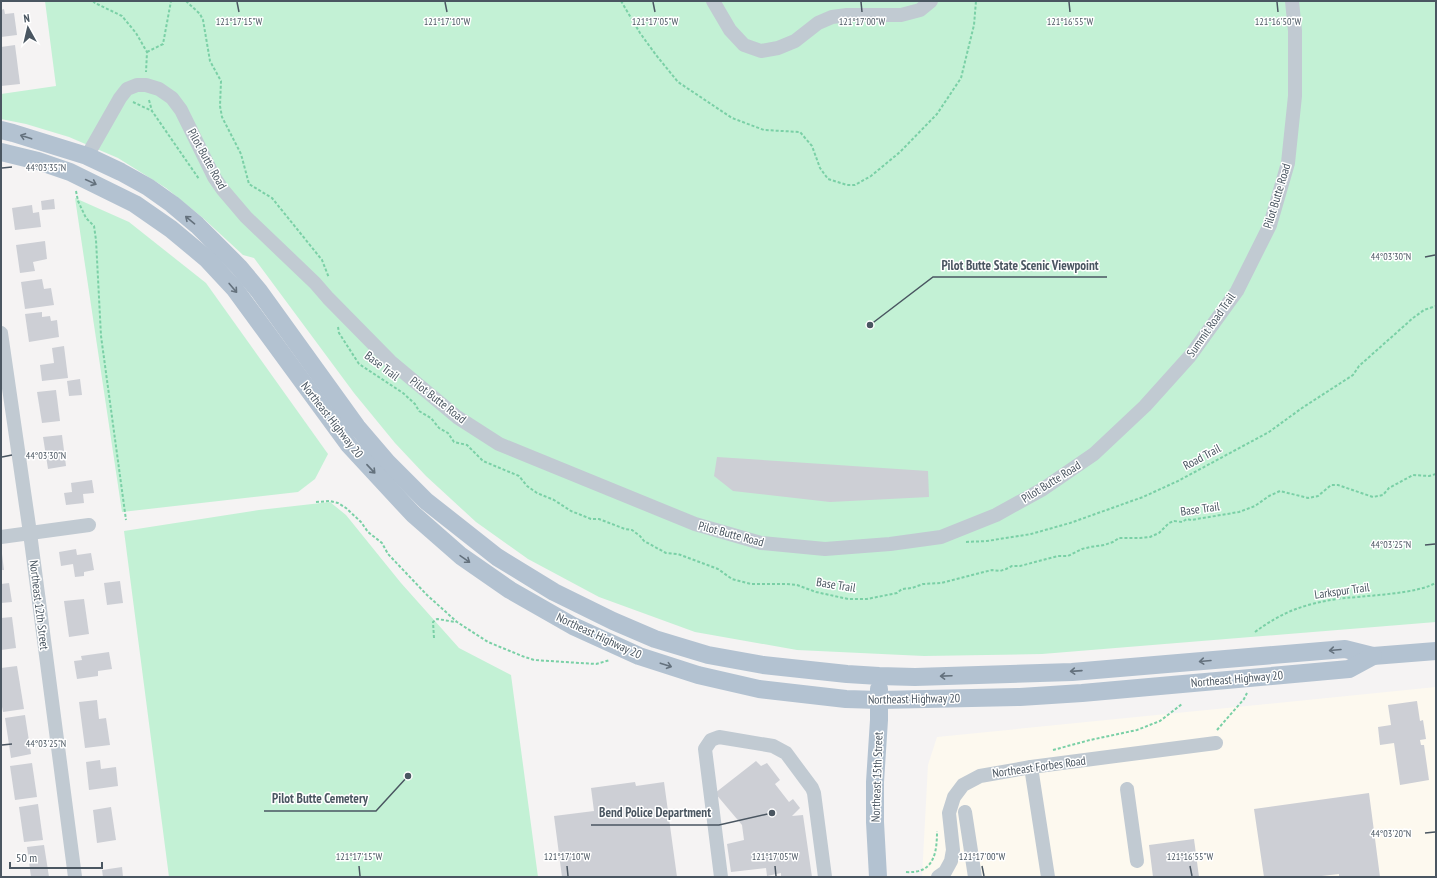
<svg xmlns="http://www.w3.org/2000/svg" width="1437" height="878" viewBox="0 0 1437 878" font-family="'PT Sans Narrow',sans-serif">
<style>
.commercial{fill:#fdf9ef}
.green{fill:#c3f1d5}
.building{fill:#cdcfd5}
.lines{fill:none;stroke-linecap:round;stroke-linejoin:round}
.path{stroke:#7ad0a6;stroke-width:2;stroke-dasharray:3 2;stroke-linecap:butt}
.minor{stroke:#c1cad2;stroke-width:14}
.major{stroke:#b3c2d1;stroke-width:18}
.oneway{stroke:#64717d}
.ticks{fill:none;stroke:#4a5661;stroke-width:1.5}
.labels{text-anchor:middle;stroke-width:3;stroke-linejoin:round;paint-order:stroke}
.street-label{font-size:12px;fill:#4a5661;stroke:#fff}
.ticks-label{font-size:10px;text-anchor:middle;fill:#4a5661;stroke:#fff;stroke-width:3;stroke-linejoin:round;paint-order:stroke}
.leader{fill:none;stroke:#4a5661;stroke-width:1.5}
.callout-dot{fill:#4a5661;stroke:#fff;stroke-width:1.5}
.callout-label{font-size:13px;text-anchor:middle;font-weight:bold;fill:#4a5661;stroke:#fff;stroke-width:3;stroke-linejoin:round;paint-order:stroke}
</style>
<rect width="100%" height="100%" fill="#f5f3f3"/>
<path class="commercial" d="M1436 687V877H922L928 765 937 737Z"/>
<g class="green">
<path d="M45 1H1436V622L1042 654 924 656 797 650 695 632 599 597 528 559 476 522 426 476 395 443 354 393 254 258 243 255 203 218 166 188 118 158 69 137 26 124 1 119V94L56 86Z"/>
<path d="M75 198 129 222 206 283 328 454 315 479 298 492 122 512Z"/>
<path d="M330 502 346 515 401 583 459 648 511 675 538 877H169L124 531 259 510Z"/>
</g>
<g class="building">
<path d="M4 9 5 14 14 13 17 35 1 37V10Z"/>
<path d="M15 45 20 84 1 86V47Z"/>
<path d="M54 199 55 209 42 210 41 201Z"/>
<path d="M32 205 33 213 39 212 41 227 15 230 12 208Z"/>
<path d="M45 241 47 259 33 262 35 271 20 273 16 245Z"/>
<path d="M42 279 44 289 51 288 54 305 25 309 21 282Z"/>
<path d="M42 312V317L50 316 51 321 57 320 59 337 29 342 25 314Z"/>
<path d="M64 346 68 378 42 381 40 365 54 363 52 348Z"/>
<path d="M80 379 82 395 69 396 67 381Z"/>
<path d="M56 390 60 421 42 423 37 392Z"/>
<path d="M62 435 66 466 48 469 43 437Z"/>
<path d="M717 457 928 471 929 497 830 502 733 491 714 476Z"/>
<path d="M92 480 94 493 83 494 84 503 66 505 64 493 72 492 71 483Z"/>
<path d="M76 549 77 555 91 553 94 570 84 572V576L75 577 73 564 61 566 59 552Z"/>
<path d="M1 554H2L4 570H1Z"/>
<path d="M120 581 123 603 107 605 104 583Z"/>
<path d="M9 583 12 602 1 603V584Z"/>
<path d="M84 599 89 634 69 637 64 601Z"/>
<path d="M12 617 16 648 1 650V618Z"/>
<path d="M109 652 112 669 98 671V676L77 679 74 661 82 660 81 656Z"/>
<path d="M17 666 24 709 3 712 1 701V668Z"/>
<path d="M97 700 99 719 106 718 110 745 85 748 79 702Z"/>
<path d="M1417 701 1420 721 1423 720 1426 739 1420 740 1421 745H1424L1429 780 1400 785 1394 743 1380 745 1378 727 1391 725 1388 705Z"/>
<path d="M25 715 31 754 11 758 5 718Z"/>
<path d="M100 760 101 769 116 767 118 786 89 790 86 762Z"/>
<path d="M756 761 761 766 767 763 780 780 775 784 789 802 793 799 800 808 792 816 803 815 812 877H781V873L767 876 766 868 731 872 727 844 744 840 742 825 715 793Z"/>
<path d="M32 763 37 797 15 800 10 766Z"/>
<path d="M635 782 636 786 664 782 677 877H562L554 816 594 811 591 788Z"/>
<path d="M1369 793 1380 877H1339V874L1313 877H1264L1254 809Z"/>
<path d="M38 804 43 840 24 842 19 807Z"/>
<path d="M111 807 116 840 97 843 93 810Z"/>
<path d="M1194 839 1199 877H1153L1149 845Z"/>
<path d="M44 845 49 877H31L27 847Z"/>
<path d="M122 867 123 877H103L102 870Z"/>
</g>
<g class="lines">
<g class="path">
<path d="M93 1 95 3 122 16 136 33 147 52 146 72"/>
<path d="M186 1 200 14 203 20 210 61 221 81 220 106 222 117 241 154 249 184 272 198 322 260 329 278"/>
<path d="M621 1 640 33 656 55 678 82 732 118 764 130 800 132 812 146 820 168 828 179 847 185H855L871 176 900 152 937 114 961 78 974 25 976 1"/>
<path d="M147 52 163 44 171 1"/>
<path d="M149 100 152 111 199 179"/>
<path d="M133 102 152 111"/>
<path d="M76 191 78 201 86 218 94 226 96 240 101 336 126 520"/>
<path d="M338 327 339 333 359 364 403 393 415 404 419 411 431 418 439 428 448 433 454 442 467 445 483 461 519 476 527 486 537 493 554 500 571 511 591 519H599L625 529 632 530 640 536 644 541 666 553 678 554 718 569 732 579 751 584H787L797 585 816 592 848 599H867L897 593 902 589 912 588 923 584 941 583 992 570 1000 571 1006 569 1012 566H1020L1058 556H1068L1082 549 1090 547 1104 545 1113 542 1119 538H1140L1150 537 1159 533 1169 523 1174 521 1182 522 1187 519 1191 520 1239 512 1255 506 1269 496 1280 491 1308 498 1318 496 1331 485H1338L1373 497 1383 495 1389 488 1413 475 1429 476 1436 474"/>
<path d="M316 502 330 501 338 503 346 508 361 522 368 532 382 543 388 554 427 595 457 622 488 642 522 656 534 660 596 664 610 660"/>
<path d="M966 542 987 541 1031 534 1070 523 1143 497 1178 481 1269 432 1302 408 1353 375 1359 366 1413 318 1424 310 1436 306"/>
<path d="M1255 632C1282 612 1304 604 1337 599 1358 596 1423 594 1436 582"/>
<path d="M434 638 433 622 437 619 456 622"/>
<path d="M1217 730 1244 699 1247 693"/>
<path d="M1053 750 1090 740 1137 730 1160 721 1182 704"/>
<path d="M906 872C934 874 937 853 937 831"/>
</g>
<g class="minor">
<path d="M713 1 730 30 744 45 761 51 778 48 795 41 818 23 832 17 847 15H901L920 10 931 1"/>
<path d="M87 156 120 98 127 89 137 85H146L159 89 172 98 181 110 214 177 223 190 246 217 315 283 328 298 390 361 457 417 499 444 695 524 761 543 825 549 890 544 941 537 996 515 1043 489 1094 454 1145 406 1190 356 1237 291 1270 225 1288 163 1295 96V31L1292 1"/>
<path d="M1 333 30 533 75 877"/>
<path d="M1 537 89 525"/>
<path d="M1031 767 1048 877"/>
<path d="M1127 789 1137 861"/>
<path d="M965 812 975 877"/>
<path d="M721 877 705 749 711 740 719 737 773 746 786 753 812 788 814 793 825 877"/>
<path d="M938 877 945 872 951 861 953 850 949 813 954 797 963 785 980 776 1031 767 1216 743"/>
</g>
<g class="major">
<path d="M1 130 13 133 87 156 121 172 148 187 172 204 197 225 239 267 259 291 357 427 387 462 426 501 497 557 554 592 613 621 655 639 708 655 763 665 847 674 879 676 915 677 1072 672 1345 649 1373 656 1436 651"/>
<path d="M1 152 38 161 70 172 135 204 171 229 207 259 234 288 349 445 413 514 461 556 510 590 573 626 639 656 698 675 759 689 846 699 879 700 1020 697 1082 693 1349 669 1373 656"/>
<path d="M878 877 875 822V782L879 720V689"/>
</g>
</g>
<defs><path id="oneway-shaft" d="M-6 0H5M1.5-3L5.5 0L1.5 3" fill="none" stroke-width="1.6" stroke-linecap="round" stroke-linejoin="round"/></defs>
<g class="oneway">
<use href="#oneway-shaft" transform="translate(26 137) rotate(-162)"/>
<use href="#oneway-shaft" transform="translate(91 182) rotate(25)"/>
<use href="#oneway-shaft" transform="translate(190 220) rotate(-140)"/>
<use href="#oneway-shaft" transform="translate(233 288) rotate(50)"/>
<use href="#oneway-shaft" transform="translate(371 469) rotate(47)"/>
<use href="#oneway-shaft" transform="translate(465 559) rotate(35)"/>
<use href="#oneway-shaft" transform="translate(1335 650) rotate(175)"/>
<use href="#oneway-shaft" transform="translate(1205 661) rotate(175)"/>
<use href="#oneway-shaft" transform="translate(666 665) rotate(18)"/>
<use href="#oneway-shaft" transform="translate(1076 671) rotate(176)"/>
<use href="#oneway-shaft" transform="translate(946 676) rotate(178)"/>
</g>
<path class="ticks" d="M237 2 239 12M445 2 447 12M653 2 655 12M861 2 862 12M1069 2 1070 12M1277 2 1278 12M2 168 12 167M1425 257 1435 255M2 457 12 455M1425 545 1435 544M2 745 12 744M1425 833 1435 832M359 866 360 876M567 866 568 876M775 866 776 876M982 866 984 876M1190 866 1192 876"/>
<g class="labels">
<g class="street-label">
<text transform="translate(207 159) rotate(61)" y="4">Pilot Butte Road</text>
<text transform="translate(1277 196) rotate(-73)" y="4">Pilot Butte Road</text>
<text transform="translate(1211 325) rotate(-55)" y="4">Summit Road Trail</text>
<text transform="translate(382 366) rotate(37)" y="4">Base Trail</text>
<text transform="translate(438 400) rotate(38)" y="4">Pilot Butte Road</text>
<text transform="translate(332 420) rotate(52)" y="4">Northeast Highway 20</text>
<text transform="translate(1202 457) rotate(-28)" y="4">Road Trail</text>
<text transform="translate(1051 482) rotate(-32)" y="4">Pilot Butte Road</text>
<text transform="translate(1200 509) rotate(-8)" y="4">Base Trail</text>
<text transform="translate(731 534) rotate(15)" y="4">Pilot Butte Road</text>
<text transform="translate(836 585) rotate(9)" y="4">Base Trail</text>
<text transform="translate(1342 591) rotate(-8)" y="4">Larkspur Trail</text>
<text transform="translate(39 605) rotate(83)" y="4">Northeast 12th Street</text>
<text transform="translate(599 636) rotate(25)" y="4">Northeast Highway 20</text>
<text transform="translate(1237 679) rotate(-5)" y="4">Northeast Highway 20</text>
<text transform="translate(914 699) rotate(-1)" y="4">Northeast Highway 20</text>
<text transform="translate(1039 767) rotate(-8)" y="4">Northeast Forbes Road</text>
<text transform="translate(877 777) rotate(-88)" y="4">Northeast 15th Street</text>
</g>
</g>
<g class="ticks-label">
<text x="239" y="25">121°17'15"W</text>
<text x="447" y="25">121°17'10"W</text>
<text x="655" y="25">121°17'05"W</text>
<text x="862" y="25">121°17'00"W</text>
<text x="1070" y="25">121°16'55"W</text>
<text x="1278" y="25">121°16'50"W</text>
<text x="46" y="171">44°03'35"N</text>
<text x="1391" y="260">44°03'30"N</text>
<text x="46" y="459">44°03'30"N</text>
<text x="1391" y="548">44°03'25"N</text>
<text x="46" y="747">44°03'25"N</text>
<text x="1391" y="837">44°03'20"N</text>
<text x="359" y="860">121°17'15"W</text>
<text x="567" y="860">121°17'10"W</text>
<text x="775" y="860">121°17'05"W</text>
<text x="982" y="860">121°17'00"W</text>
<text x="1190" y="860">121°16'55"W</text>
</g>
<path class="leader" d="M870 325L933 277H1107M408 776L376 811H264M772 813L719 825H591"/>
<g class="callout-dot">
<circle cx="870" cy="325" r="4"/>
<circle cx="408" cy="776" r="4"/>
<circle cx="772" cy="813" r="4"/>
</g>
<g class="callout-label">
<text x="1020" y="270">Pilot Butte State Scenic Viewpoint</text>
<text x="320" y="803">Pilot Butte Cemetery</text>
<text x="655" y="817">Bend Police Department</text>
</g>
<rect width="1437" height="878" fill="none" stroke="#4a5661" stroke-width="4"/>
<g transform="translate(28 28) rotate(352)" stroke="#ffffff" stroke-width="3" paint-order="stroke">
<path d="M0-3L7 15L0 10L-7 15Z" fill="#4a5661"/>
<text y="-6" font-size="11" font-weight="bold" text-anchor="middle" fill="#4a5661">N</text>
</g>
<path d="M10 862v6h92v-6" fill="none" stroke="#4a5661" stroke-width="2"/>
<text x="16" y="862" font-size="12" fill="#4a5661" stroke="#ffffff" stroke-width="3" paint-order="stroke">50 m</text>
</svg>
